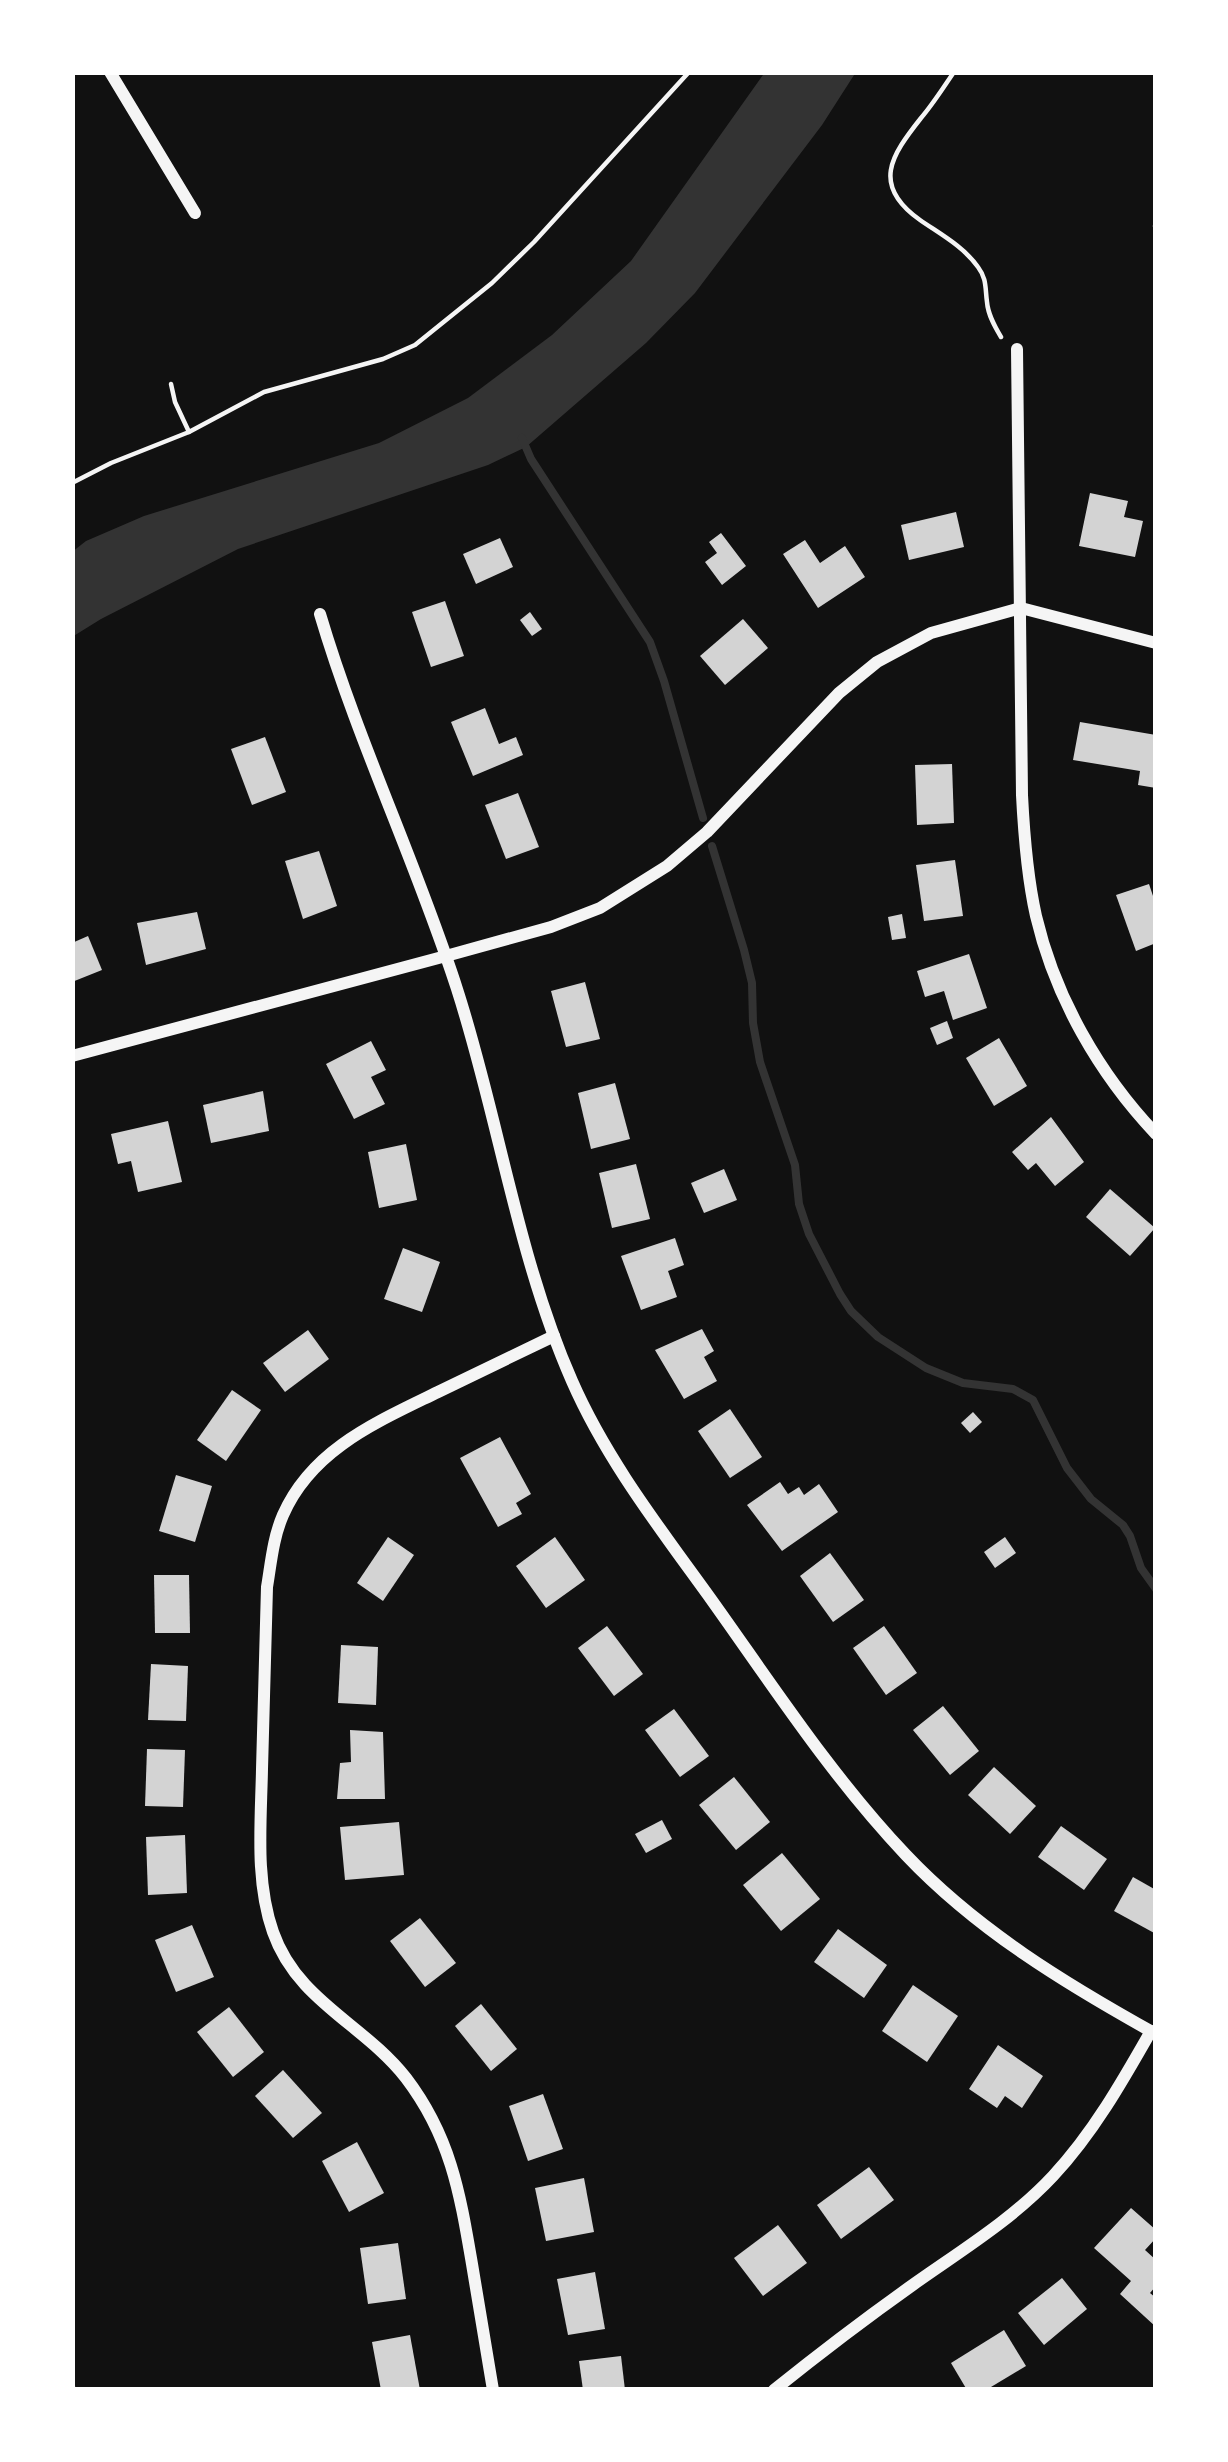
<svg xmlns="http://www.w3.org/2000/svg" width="1228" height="2462" viewBox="0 0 1228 2462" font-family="'Noto Sans',sans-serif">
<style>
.water{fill:#333}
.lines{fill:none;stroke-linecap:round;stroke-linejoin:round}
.stream{stroke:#333;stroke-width:8}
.building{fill:#d3d3d3}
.path{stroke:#f5f5f5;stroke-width:4.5}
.minor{stroke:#f5f5f5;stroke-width:12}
</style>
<rect width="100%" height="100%" fill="#111"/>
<path class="water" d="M765 72H856L822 125 695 293 646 343 526 447 488 465 238 549 101 619 72 637V552L86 541 144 516 379 443 468 398 552 335 631 261Z"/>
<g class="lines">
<g class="stream">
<path d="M522 438 531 459 650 642 664 681 703 818"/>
<path d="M712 846 744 950 752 983 753 1023 760 1062 795 1165 799 1204 809 1234 840 1294 851 1311 878 1337 926 1368 963 1383 1013 1389 1033 1400 1067 1468 1091 1499 1123 1525 1130 1536 1141 1568 1156 1589"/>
<path d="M72 2388 73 2390"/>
</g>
</g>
<g class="building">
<path d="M1090 493 1128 501 1124 517 1143 521 1135 557 1079 546Z"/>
<path d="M956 512 964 547 909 560 901 525Z"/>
<path d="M721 533 746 566 722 585 705 562 717 553 709 542Z"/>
<path d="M500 538 513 567 476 584 463 554Z"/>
<path d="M805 540 820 563 845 546 865 577 818 608 783 554Z"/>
<path d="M445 601 464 656 431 667 412 612Z"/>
<path d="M530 612 542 629 532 636 520 620Z"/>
<path d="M743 619 768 648 725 685 700 656Z"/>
<path d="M485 708 499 744 516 737 523 755 473 776 451 722Z"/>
<path d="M1080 722 1156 735V788L1138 785 1140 771 1073 760Z"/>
<path d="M265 737 286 792 252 805 231 749Z"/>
<path d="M952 764 954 823 917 825 915 765Z"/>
<path d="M518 793 539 847 506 859 485 805Z"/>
<path d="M319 851 337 906 303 919 285 861Z"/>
<path d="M955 860 963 916 924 921 916 865Z"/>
<path d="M1149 884 1156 905V943L1136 951 1116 895Z"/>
<path d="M197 912 206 949 146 965 137 923Z"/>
<path d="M902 914 906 938 892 940 888 917Z"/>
<path d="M88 936 102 970 72 982V943Z"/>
<path d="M969 954 987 1008 953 1020 944 991 925 997 917 971Z"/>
<path d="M585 982 600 1039 566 1047 551 991Z"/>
<path d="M947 1021 953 1038 937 1045 930 1028Z"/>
<path d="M999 1038 1027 1086 994 1106 966 1058Z"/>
<path d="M371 1041 386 1070 371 1077 385 1104 354 1119 326 1064Z"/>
<path d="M615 1083 630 1139 591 1149 578 1093Z"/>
<path d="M263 1091 269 1131 211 1143 203 1105Z"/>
<path d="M1051 1117 1084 1162 1055 1186 1036 1163 1028 1170 1012 1152Z"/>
<path d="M168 1121 182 1182 138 1192 131 1161 118 1164 111 1134Z"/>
<path d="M406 1144 417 1200 379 1208 368 1152Z"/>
<path d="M636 1164 650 1219 612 1228 599 1173Z"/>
<path d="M724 1169 737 1200 704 1213 691 1183Z"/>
<path d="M1110 1189 1155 1228 1130 1256 1086 1217Z"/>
<path d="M675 1238 684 1265 668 1271 677 1297 641 1310 621 1256Z"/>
<path d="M403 1248 440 1262 422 1312 384 1299Z"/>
<path d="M702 1329 714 1351 704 1357 717 1381 684 1399 655 1350Z"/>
<path d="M308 1330 329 1359 285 1392 263 1363Z"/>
<path d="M232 1390 261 1410 226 1461 197 1440Z"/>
<path d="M730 1409 762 1457 730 1478 698 1431Z"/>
<path d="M973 1412 982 1422 970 1433 961 1423Z"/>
<path d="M500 1437 531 1494 516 1503 522 1514 498 1527 460 1458Z"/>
<path d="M176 1475 212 1486 195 1542 159 1531Z"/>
<path d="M780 1482 788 1494 799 1487 804 1495 819 1484 838 1512 782 1551 747 1505Z"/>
<path d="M388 1537 414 1555 383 1601 357 1583Z"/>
<path d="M555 1537 585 1580 546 1608 516 1566Z"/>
<path d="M1005 1537 1016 1553 995 1568 984 1552Z"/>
<path d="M830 1553 864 1600 833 1622 800 1576Z"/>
<path d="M154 1575H189L190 1633H155Z"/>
<path d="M607 1626 643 1674 614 1696 578 1648Z"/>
<path d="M884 1626 917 1673 886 1695 853 1648Z"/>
<path d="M341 1645 378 1647 376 1705 338 1703Z"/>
<path d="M151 1664 188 1666 186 1721 148 1720Z"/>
<path d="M943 1706 979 1751 950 1775 913 1730Z"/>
<path d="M674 1709 709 1756 680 1777 645 1730Z"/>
<path d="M350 1730 383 1732 385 1799H337L340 1763 351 1762Z"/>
<path d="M147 1749 185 1750 183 1807 145 1806Z"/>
<path d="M994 1767 1036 1806 1010 1834 968 1795Z"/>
<path d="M734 1777 770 1822 736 1850 699 1805Z"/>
<path d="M662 1820 672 1839 646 1853 635 1834Z"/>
<path d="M399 1822 404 1875 345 1880 340 1827Z"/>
<path d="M1061 1826 1107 1859 1084 1890 1038 1857Z"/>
<path d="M185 1835 187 1893 148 1895 146 1837Z"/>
<path d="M782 1853 820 1899 781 1931 743 1885Z"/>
<path d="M1133 1877 1156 1890V1934L1114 1911Z"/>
<path d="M420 1918 456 1963 425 1987 390 1941Z"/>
<path d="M192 1925 214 1977 176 1992 155 1940Z"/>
<path d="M838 1929 887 1965 864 1998 814 1962Z"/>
<path d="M913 1985 958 2016 927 2062 882 2031Z"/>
<path d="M481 2004 517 2049 491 2071 455 2026Z"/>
<path d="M229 2007 264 2052 233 2077 197 2032Z"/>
<path d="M998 2045 1043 2076 1022 2108 1005 2096 997 2108 969 2089Z"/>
<path d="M283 2070 322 2113 293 2138 255 2096Z"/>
<path d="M543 2094 563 2149 528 2161 509 2106Z"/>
<path d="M357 2142 384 2193 349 2212 322 2161Z"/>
<path d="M869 2167 894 2200 841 2239 817 2205Z"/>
<path d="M584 2178 594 2232 546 2241 535 2188Z"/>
<path d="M1131 2208 1156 2230V2238L1145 2250 1156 2260V2286L1150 2293 1156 2298V2327L1120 2294 1131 2281 1094 2248Z"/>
<path d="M778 2225 807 2263 763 2296 734 2258Z"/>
<path d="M398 2243 406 2299 368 2304 360 2248Z"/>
<path d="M595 2272 605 2329 568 2335 557 2279Z"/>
<path d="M1062 2278 1087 2309 1044 2345 1018 2313Z"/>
<path d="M1004 2330 1026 2366 986 2390H967L951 2363Z"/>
<path d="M410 2335 420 2390H381L372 2342Z"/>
<path d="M621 2356 625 2390H583L579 2361Z"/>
</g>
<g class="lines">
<g class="path">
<path d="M954 72C943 88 933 104 921 118 891 156 871 185 920 220 940 234 963 246 978 267 987 279 985 288 987 302 988 315 995 327 1001 337"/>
<path d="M1155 226 1156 225"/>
<path d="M171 384 175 402 189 432"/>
<path d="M72 483 111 463 189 432 264 392 383 359 415 345 492 283 534 242 689 72"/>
</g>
<g class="minor">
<path d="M110 72 195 213"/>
<path d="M1017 349 1022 795C1024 835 1027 876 1036 916 1055 997 1099 1074 1156 1134"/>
<path d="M320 614C358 742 416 862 457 989 499 1119 517 1256 572 1381 607 1461 662 1531 713 1602 775 1689 833 1778 906 1855 977 1930 1066 1984 1156 2034"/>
<path d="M72 1056 446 956 551 927 600 908 667 866 707 832 839 693 877 662 931 633 1021 608 1156 643"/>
<path d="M493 2390C486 2348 479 2306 472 2264 460 2194 451 2137 406 2078 364 2024 297 2001 273 1932 255 1881 261 1823 262 1769 264 1708 265 1648 267 1587 271 1563 273 1538 283 1515 312 1449 377 1422 438 1392 476 1374 515 1355 554 1336"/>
<path d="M774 2390C820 2353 866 2318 914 2284 962 2250 1013 2219 1053 2176 1093 2133 1122 2082 1151 2031"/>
</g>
</g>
<rect width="1228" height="2462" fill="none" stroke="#ffffff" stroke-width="150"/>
</svg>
